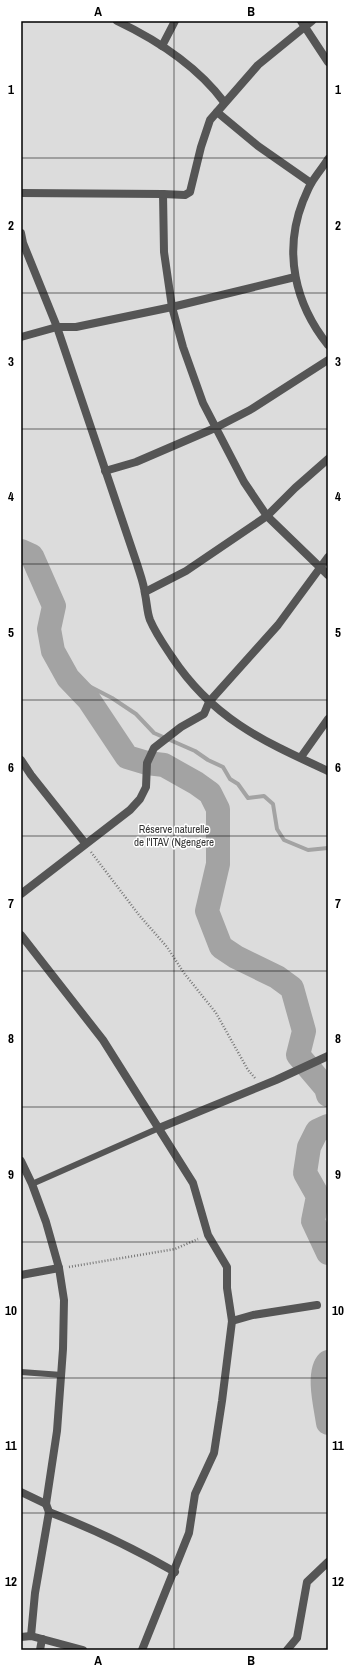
<svg xmlns="http://www.w3.org/2000/svg" width="349" height="1671" viewBox="0 0 349 1671" font-family="'Archivo Narrow',sans-serif">
<style>
.green{fill:#dcdcdc}
.lines{fill:none;stroke-linecap:round;stroke-linejoin:round}
.stream{stroke:#a3a3a3;stroke-width:4}
.river{stroke:#a3a3a3;stroke-width:24}
.path{stroke:#777;stroke-width:2.5;stroke-dasharray:1 2;stroke-linecap:butt}
.lane{stroke:#555;stroke-width:6}
.street{stroke:#555;stroke-width:8}
.grid{fill:none;stroke:#000;stroke-width:1;stroke-opacity:0.55}
.labels{text-anchor:middle;stroke-width:3;stroke-linejoin:round;paint-order:stroke}
.park-label{font-size:11px;fill:#333;stroke:#fff}
.neatline{fill:none;stroke:#000;stroke-width:1.5}
.grid-label{font-size:13px;text-anchor:middle;font-weight:bold;fill:#000}
</style>
<rect width="100%" height="100%" fill="#fff"/>
<rect class="green" x="21" y="21" width="307" height="1629"/>
<g class="lines">
<g class="stream">
<path d="M21 564 32 556"/>
<path d="M62 668 73 671 85 684 112 698 136 714 154 733 195 751 208 760 223 767 230 779 238 784 248 798 264 796 273 804 277 829 284 840 308 850 328 848"/>
</g>
<g class="river">
<path d="M21 551 32 556 54 606 49 629 53 651 68 678 89 700 127 757 147 763 164 765 196 783 210 793 218 809V864L207 911 221 947 236 957 277 977 292 988 304 1031 298 1055 326 1088 328 1095"/>
<path d="M328 1126 317 1131 309 1147 305 1173 318 1196 313 1221 328 1253"/>
<path d="M328 1362C317 1373 326 1408 328 1423"/>
</g>
<g class="path">
<path d="M91 852 139 915 167 947 184 973 216 1013 248 1070 255 1078"/>
<path d="M69 1267 175 1249 198 1239"/>
</g>
<g class="lane">
<path d="M32 1184 159 1128"/>
<path d="M21 1372 62 1375"/>
</g>
<g class="street">
<path d="M117 21C157 40 197 66 224 102"/>
<path d="M301 21 328 62"/>
<path d="M162 46 175 21"/>
<path d="M217 112 258 146 311 183"/>
<path d="M328 159C323 167 317 174 312 182 308 188 306 195 303 201 283 252 295 304 328 345"/>
<path d="M21 193 163 194 164 252 172 307 183 347 203 403 244 482 267 516 328 575"/>
<path d="M163 194 185 195 190 192 201 147 210 120 258 65 312 21"/>
<path d="M21 233 23 243 57 327 137 564C140 574 144 584 145 594 147 603 147 612 150 620 156 634 164 645 172 657 213 719 263 741 328 771"/>
<path d="M21 337 57 327H76L172 307 295 277"/>
<path d="M105 471 136 462 215 428 250 410 328 360"/>
<path d="M145 592 186 571 267 516 295 488 328 459"/>
<path d="M301 757 328 719"/>
<path d="M21 760 31 775 85 843"/>
<path d="M21 894 130 810 140 799 146 787 147 763 154 748 181 727 204 714 209 702 278 625 328 557"/>
<path d="M21 935 103 1040 193 1183 208 1235 227 1267V1288L232 1321 222 1401 214 1453 195 1494 189 1533 142 1650"/>
<path d="M159 1128 276 1080 328 1056"/>
<path d="M21 1161 32 1184 46 1222 59 1268 64 1300 63 1349 57 1431 46 1504 49 1512 35 1593 31 1636"/>
<path d="M21 1275 59 1268"/>
<path d="M232 1321 253 1315 317 1305"/>
<path d="M21 1492 46 1504"/>
<path d="M49 1512C94 1529 133 1548 175 1572"/>
<path d="M21 1637 31 1636 83 1650"/>
<path d="M40 1650 42 1639"/>
<path d="M287 1650 297 1638 307 1582 328 1562"/>
</g>
</g>
<path class="grid" d="M174 21V1650M21 158H328M21 293H328M21 429H328M21 564H328M21 700H328M21 836H328M21 971H328M21 1107H328M21 1242H328M21 1378H328M21 1513H328"/>
<g class="labels">
<g class="park-label">
<text x="174" y="833">Réserve naturelle<tspan x="174" dy="13">de l'ITAV (Ngengere</tspan></text>
</g>
</g>
<rect width="349" height="1671" fill="none" stroke="#ffffff" stroke-width="44"/>
<rect x="22" y="22" width="305" height="1627" class="neatline"/>
<g class="grid-label">
<text x="98" y="16">A</text>
<text x="251" y="16">B</text>
<text x="11" y="94">1</text>
<text x="338" y="94">1</text>
<text x="11" y="230">2</text>
<text x="338" y="230">2</text>
<text x="11" y="366">3</text>
<text x="338" y="366">3</text>
<text x="11" y="501">4</text>
<text x="338" y="501">4</text>
<text x="11" y="637">5</text>
<text x="338" y="637">5</text>
<text x="11" y="772">6</text>
<text x="338" y="772">6</text>
<text x="11" y="908">7</text>
<text x="338" y="908">7</text>
<text x="11" y="1043">8</text>
<text x="338" y="1043">8</text>
<text x="11" y="1179">9</text>
<text x="338" y="1179">9</text>
<text x="11" y="1315">10</text>
<text x="338" y="1315">10</text>
<text x="11" y="1450">11</text>
<text x="338" y="1450">11</text>
<text x="11" y="1586">12</text>
<text x="338" y="1586">12</text>
<text x="98" y="1665">A</text>
<text x="251" y="1665">B</text>
</g>
</svg>
